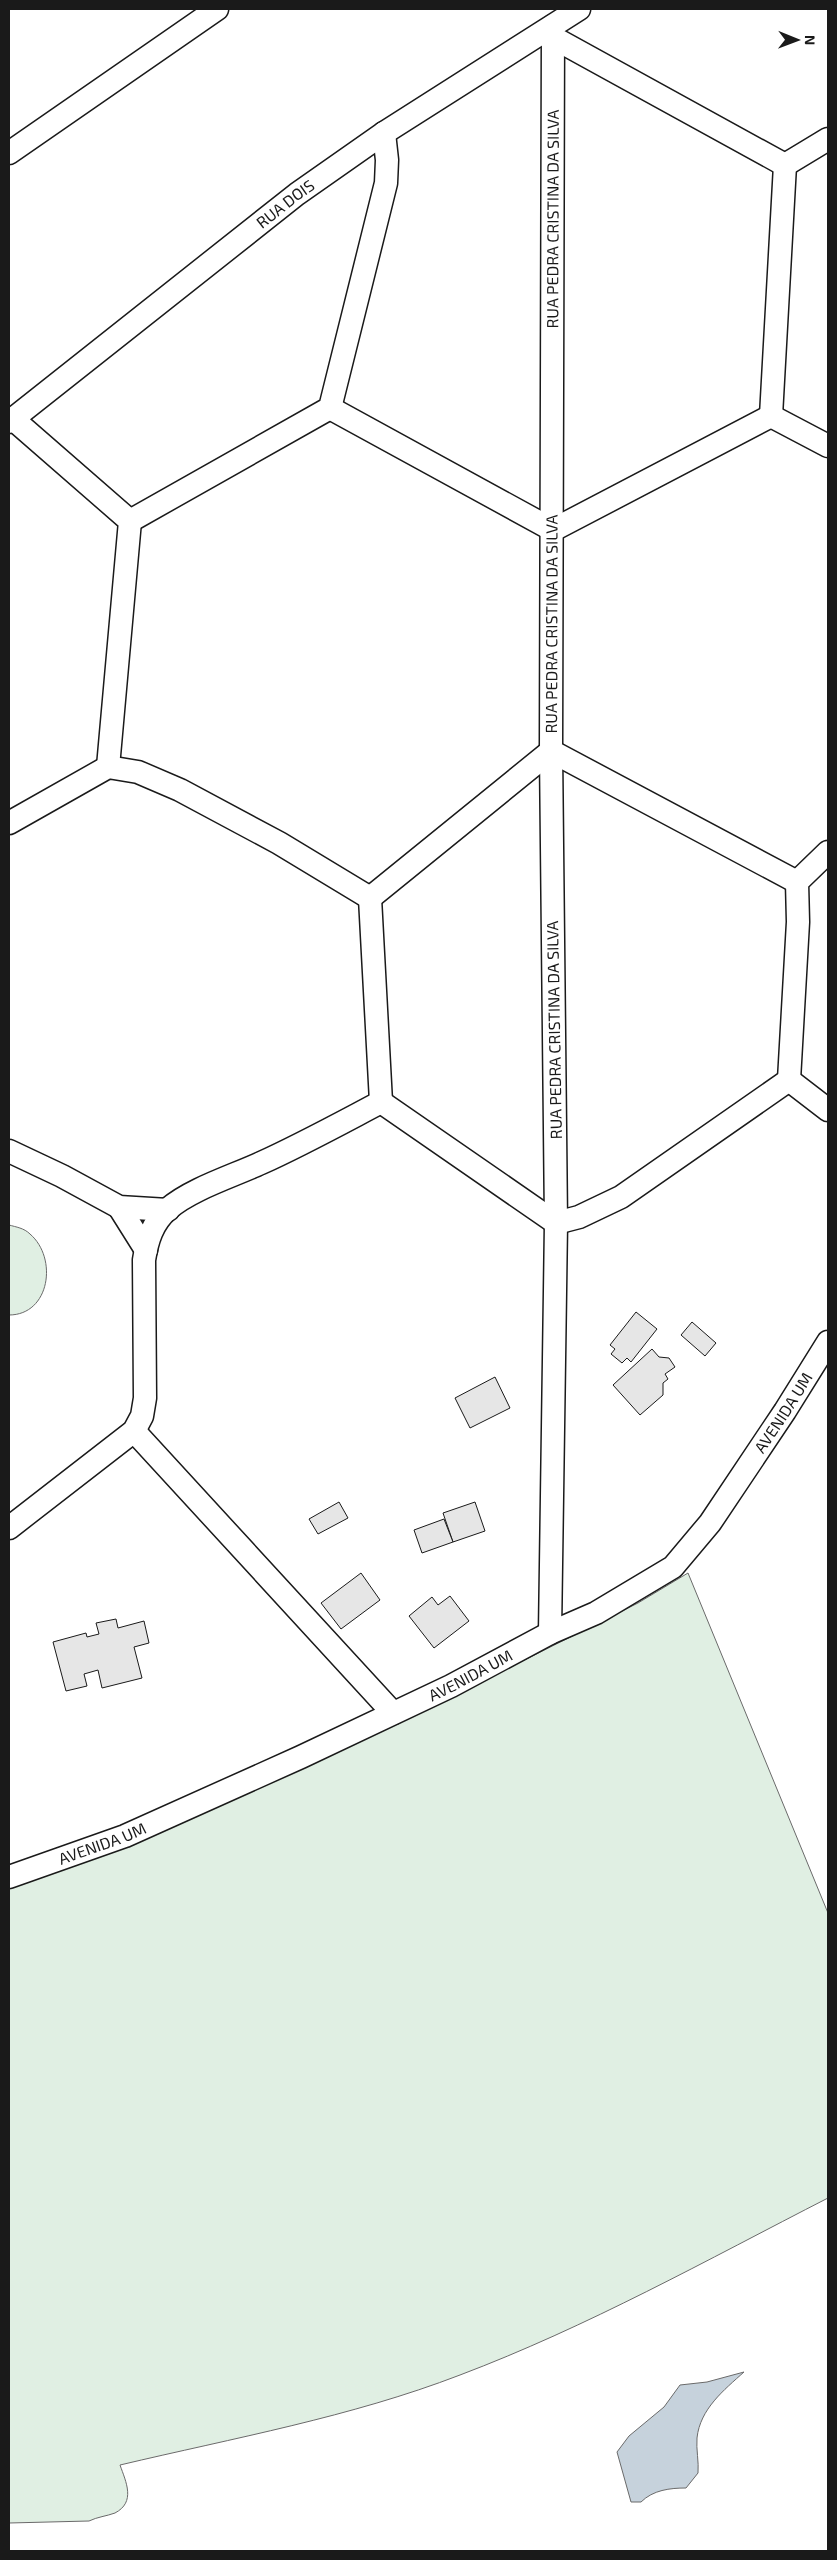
<svg xmlns="http://www.w3.org/2000/svg" width="837" height="2560" viewBox="0 0 837 2560" font-family="'Exo 2',sans-serif">
<style>
.green{fill:#e0efe3;stroke:#6a6a6a}
.water{fill:#c6d2dc;stroke:#6a6a6a}
.building{fill:#e6e6e6;stroke:#1a1a1a}
.lines{fill:none;stroke-linecap:round;stroke-linejoin:round}
.minor-casing{stroke:#1a1a1a;stroke-width:25}
.minor{stroke:#fff;stroke-width:22}
.labels{text-anchor:middle;stroke-width:4;stroke-linejoin:round;paint-order:stroke}
.street-label{font-size:16px;fill:#1a1a1a;stroke:#fff}
</style>
<rect width="100%" height="100%" fill="#fff"/>
<g class="green">
<path d="M9 1225C16 1227 24 1228 30 1234 58 1258 50 1315 9 1315Z"/>
<path d="M688 1573 828 1913V2198C707 2260 587 2327 460 2375 351 2417 234 2438 120 2465 126 2482 136 2502 115 2513 107 2516 97 2517 89 2521L9 2523V1884L136 1840 397 1724 638 1603Z"/>
</g>
<path class="water" d="M744 2372C724 2390 700 2409 697 2438 696 2449 699 2462 698 2473L686 2488C670 2488 653 2490 641 2502H631L617 2452 629 2436 664 2407 680 2385 707 2382Z"/>
<g class="building">
<path d="M636 1312 657 1329 631 1362 627 1358 622 1363 611 1354 615 1349 610 1345Z"/>
<path d="M692 1322 716 1343 705 1356 681 1335Z"/>
<path d="M652 1349 659 1357 669 1358 675 1367 665 1374 668 1379 663 1383V1395L640 1415 613 1385Z"/>
<path d="M495 1377 510 1408 470 1428 455 1398Z"/>
<path d="M339 1502 348 1518 318 1534 309 1519Z"/>
<path d="M475 1502 485 1531 453 1542 443 1513Z"/>
<path d="M444 1519 453 1542 422 1553 414 1530Z"/>
<path d="M361 1573 380 1600 341 1629 321 1603Z"/>
<path d="M450 1596 469 1621 434 1648 409 1616 432 1597 438 1605Z"/>
<path d="M116 1619 118 1628 144 1621 149 1643 134 1647 142 1678 102 1688 98 1670 84 1674 87 1686 66 1691 53 1642 86 1633 87 1637 99 1634 96 1623Z"/>
</g>
<g class="lines">
<g class="minor-casing">
<g id="minor">
<path d="M554 38 785 165"/>
<path d="M9 153 217 9"/>
<path d="M785 165 828 139"/>
<path d="M330 408 553 530 771 416"/>
<path d="M771 416 785 165"/>
<path d="M771 416 828 446"/>
<path d="M13 419 130 521 108 767"/>
<path id="s1" d="M9 422 297 194 384 133 579 9"/>
<path d="M130 521 330 408 386 183 387 160 384 133"/>
<path d="M9 823 108 767 138 772 180 790 279 843 370 898"/>
<path d="M370 898 551 751 797 882"/>
<path d="M370 898 381 1102"/>
<path d="M789 1080 798 922 797 882 828 852"/>
<path d="M789 1080 828 1110"/>
<path d="M381 1102 556 1223"/>
<path d="M9 1151 62 1176 119 1207 168 1210"/>
<path d="M119 1207 146 1250"/>
<path d="M556 1223 579 1217 621 1197 789 1080"/>
<path d="M134 1431 393 1713"/>
<path d="M9 1528 134 1431 142 1416 145 1398 144 1260C147 1241 152 1223 168 1209 191 1189 233 1176 261 1163 301 1145 341 1123 381 1102"/>
<path id="s2" d="M550 1633 556 1223 551 751 553 26"/>
<path id="s3" d="M9 1877 125 1836 301 1757 451 1686 550 1633 596 1613 673 1567 710 1523 785 1411 828 1342"/>
</g>
</g>
<use href="#minor" class="minor"/>
</g>
<g class="labels">
<g class="street-label">
<text dy="6" stroke="none"><textPath href="#s1" startOffset="352">RUA DOIS</textPath></text>
<text dy="6" stroke="none"><textPath href="#s2" startOffset="1414">RUA PEDRA CRISTINA DA SILVA</textPath></text>
<text dy="6" stroke="none"><textPath href="#s2" startOffset="1009">RUA PEDRA CRISTINA DA SILVA</textPath></text>
<text transform="translate(554 1030) rotate(-91)" y="6">RUA PEDRA CRISTINA DA SILVA</text>
<text dy="6" stroke="none"><textPath href="#s3" startOffset="924">AVENIDA UM</textPath></text>
<text dy="6" stroke="none"><textPath href="#s3" startOffset="504">AVENIDA UM</textPath></text>
<text dy="6" stroke="none"><textPath href="#s3" startOffset="99">AVENIDA UM</textPath></text>
</g>
</g>
<rect width="837" height="2560" fill="none" stroke="#1a1a1a" stroke-width="20"/>
<g transform="translate(797 40) rotate(91)" stroke="#ffffff" stroke-width="4" paint-order="stroke">
<path d="M0-4L9 19L0 12L-9 19Z" fill="#1a1a1a"/>
<text y="-8" font-size="14" font-weight="bold" text-anchor="middle" fill="#1a1a1a">N</text>
</g>
</svg>
